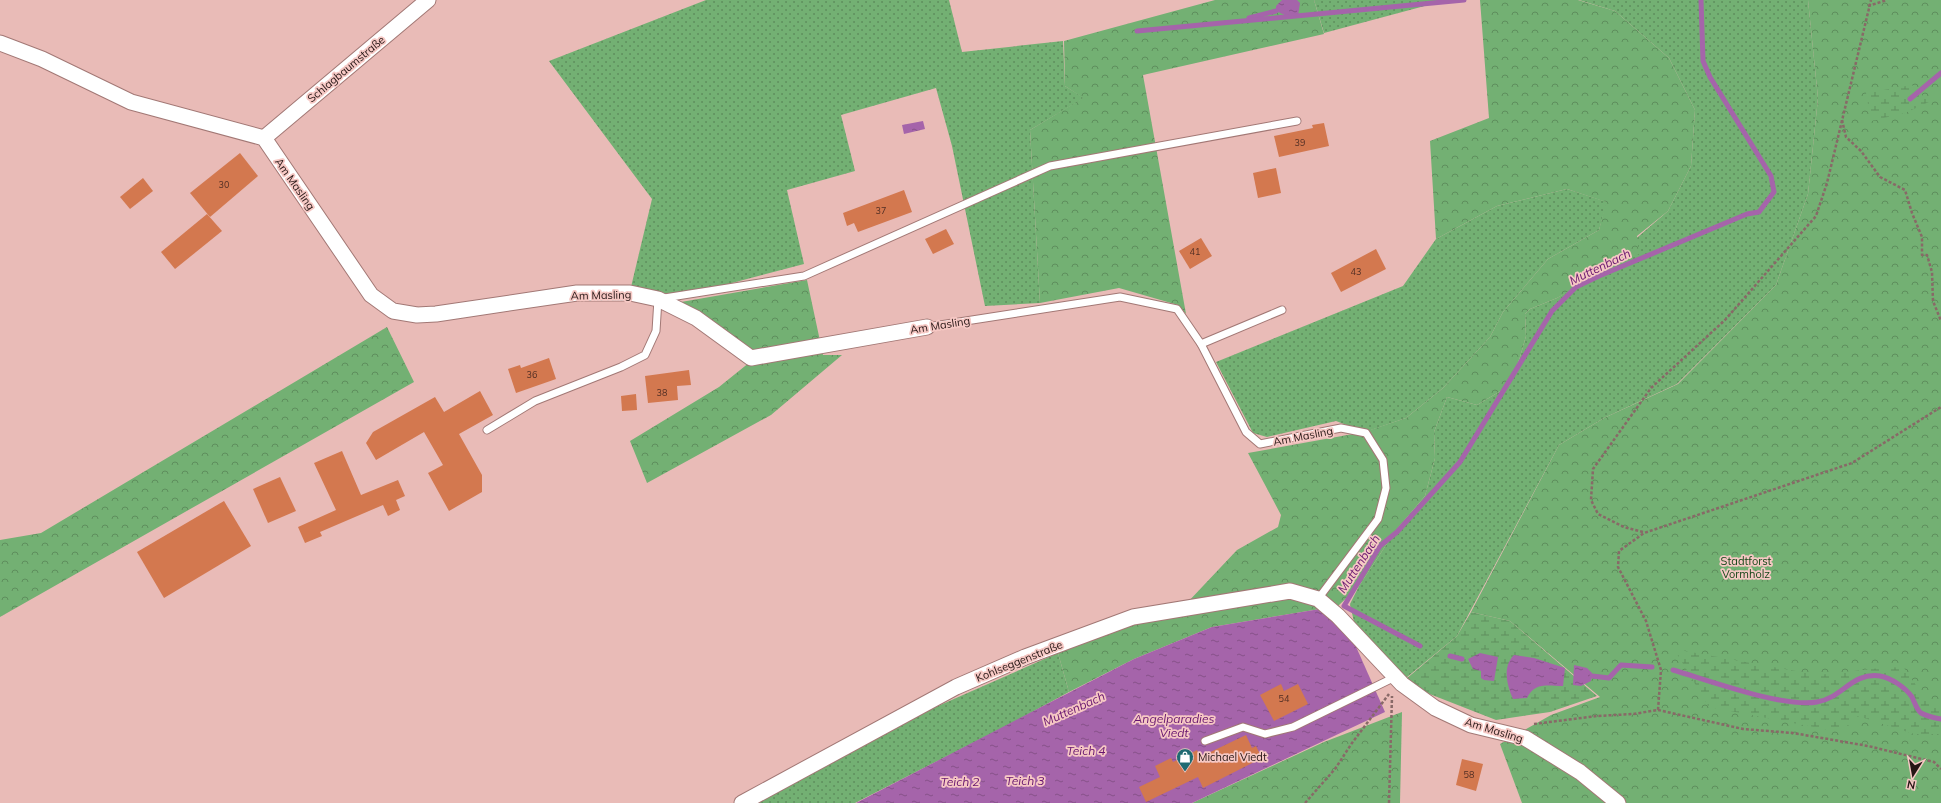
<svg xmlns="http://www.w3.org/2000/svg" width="1941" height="803" viewBox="0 0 1941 803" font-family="Mulish,sans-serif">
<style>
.grass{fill:url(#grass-dots)}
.forest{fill:url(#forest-crowns)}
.wetland{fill:url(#wetland-marsh)}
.water{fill:url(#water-ripples)}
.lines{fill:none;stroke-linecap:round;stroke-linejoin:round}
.stream{stroke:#a564aa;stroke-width:5}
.building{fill:#d3784f}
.service-casing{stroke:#a27875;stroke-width:9}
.minor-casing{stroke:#a27875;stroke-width:17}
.path{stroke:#886967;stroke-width:2.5;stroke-dasharray:3 2;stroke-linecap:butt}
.service{stroke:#fff;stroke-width:7}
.minor{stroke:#fff;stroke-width:15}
.labels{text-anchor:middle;stroke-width:3.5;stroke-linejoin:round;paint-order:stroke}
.number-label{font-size:9px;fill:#512e24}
.street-label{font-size:11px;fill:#261615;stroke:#f6c8c4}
.park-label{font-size:11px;fill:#144718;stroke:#f6c8c4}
.poi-label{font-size:11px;fill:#261615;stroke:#f6c8c4;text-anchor:start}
.water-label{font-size:12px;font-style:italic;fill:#67156f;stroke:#f6c8c4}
</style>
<defs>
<pattern id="grass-dots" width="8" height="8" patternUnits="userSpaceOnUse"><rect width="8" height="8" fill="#73b073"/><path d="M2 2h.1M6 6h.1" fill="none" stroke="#5e8e5d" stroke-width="1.8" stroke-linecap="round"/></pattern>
<pattern id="forest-crowns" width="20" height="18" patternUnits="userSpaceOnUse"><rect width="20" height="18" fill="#73b073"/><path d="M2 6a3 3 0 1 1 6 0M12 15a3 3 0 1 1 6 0" fill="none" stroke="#5e8e5d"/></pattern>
<pattern id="wetland-marsh" width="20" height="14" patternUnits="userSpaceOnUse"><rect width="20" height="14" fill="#73b073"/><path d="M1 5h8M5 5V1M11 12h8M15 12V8" fill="none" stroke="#5e8e5d"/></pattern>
<pattern id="water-ripples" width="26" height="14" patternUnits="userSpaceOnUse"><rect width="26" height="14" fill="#a564aa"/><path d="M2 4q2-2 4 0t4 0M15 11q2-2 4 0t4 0" fill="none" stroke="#865189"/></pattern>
</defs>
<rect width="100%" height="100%" fill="#e9bbb7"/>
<g class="grass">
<path d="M706 0H949L962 52 1063 41 1065 86 1084 98 1030 130 1040 303 985 306 952 146 936 88 841 115 855 171 787 190 804 264 713 288 670 294 631 287 652 199 549 61Z"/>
<path d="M1314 0H1447L1324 33Z"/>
<path d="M1579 0H1808L1818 98 1808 194 1776 285 1677 384 1604 418 1559 445 1457 636 1406 678 1356 631 1350 604 1359 586 1396 530 1425 496 1435 458 1434 432 1447 397 1477 405 1509 386 1520 357 1526 336 1525 314 1530 309 1557 298 1589 279 1668 211 1691 166 1695 110 1669 58 1615 11Z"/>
<path d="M1567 189 1607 202 1599 230 1548 259 1503 312 1490 337 1443 388 1406 418 1365 432 1336 421 1267 437 1253 433 1216 362 1403 286 1436 239 1497 206Z"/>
<path d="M1058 653 1069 692 1010 724 855 803H755L913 717Z"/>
</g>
<g class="forest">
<path d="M1215 0H1314L1324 34 1143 75 1186 314 1178 305 1119 288 1040 303 1030 130 1083 98 1065 86 1064 41Z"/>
<path d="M1480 0H1578L1615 11 1669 58 1695 110 1691 166 1668 211 1637 236 1639 254 1557 298 1530 309 1525 314 1526 336 1520 357 1509 386 1477 405 1447 397 1434 432 1435 458 1425 496 1396 530 1359 586 1338 606 1212 627 1134 659 1069 692 1058 653 1186 604 1237 550 1278 527 1281 515 1248 453 1364 432 1406 418 1443 388 1490 337 1503 312 1548 259 1599 230 1606 202 1567 189 1497 206 1436 239 1430 141 1489 118Z"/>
<path d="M1808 0H1941V803H1522L1500 744 1551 715 1600 697 1510 621 1471 612 1559 445 1604 418 1678 384 1776 285 1808 194 1818 98Z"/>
<path d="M807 280 823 355H842L771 415 647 483 630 441 719 387 755 358 681 302Z"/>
<path d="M387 327 414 382 0 617V540L41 533Z"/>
<path d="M1402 712 1400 803H1192L1324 742Z"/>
</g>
<g class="wetland">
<path d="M1912 85 1929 102 1905 113 1871 121 1866 93Z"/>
<path d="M1471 612 1510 621 1597 696 1550 712 1496 720 1427 693 1406 679 1457 636Z"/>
<path d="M1674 649 1818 675 1889 667 1904 668 1922 694 1941 708V734H1914L1858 716 1840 732 1709 707Z"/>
</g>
<g class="water">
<path d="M1282 0H1297L1300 3 1298 16 1289 17 1276 11V6Z"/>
<path d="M923 121 925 129 904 134 902 125Z"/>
<path d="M1338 606 1385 712 1192 803H856L1134 659 1212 627Z"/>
<path d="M1480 653 1498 657 1494 681 1484 680 1481 678V671L1473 669 1468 659Z"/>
<path d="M1514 655 1534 658 1565 668 1563 686C1547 686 1535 682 1527 698L1513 699C1507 685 1502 667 1514 655Z"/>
<path d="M1574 665 1587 668 1592 673 1591 681 1581 686 1573 685Z"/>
</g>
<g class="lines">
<g class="stream">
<path d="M1249 18 1276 11"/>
<path d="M1137 31 1464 0"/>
<path d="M1910 99 1941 73"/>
<path d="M1420 646 1344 606 1380 546 1397 532 1460 462 1552 311 1576 287 1599 276 1747 214 1759 212 1774 192 1771 176 1710 77 1703 61 1701 0"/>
<path d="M1450 656 1462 659"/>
<path d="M1673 670C1707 680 1783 708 1817 702 1842 698 1852 672 1880 676 1891 678 1905 687 1912 697 1914 701 1917 710 1921 713 1926 716 1935 718 1941 719"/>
<path d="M1592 676 1609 678 1621 665 1652 667"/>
</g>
</g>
<g class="building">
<path d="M1324 123 1329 146 1279 157 1274 136 1313 128 1312 125Z"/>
<path d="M240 153 258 176 210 217 190 193Z"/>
<path d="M1276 168 1281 193 1258 198 1253 173Z"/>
<path d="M143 178 153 191 130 209 120 197Z"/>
<path d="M904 190 912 212 858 232 854 223 847 226 843 213Z"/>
<path d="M207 214 222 231 175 269 161 252Z"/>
<path d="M946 229 954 244 933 254 925 239Z"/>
<path d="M1201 238 1212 256 1190 269 1179 251Z"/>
<path d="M1376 249 1386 269 1341 292 1331 273Z"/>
<path d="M549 358 556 379 516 393 508 369 520 365 521 368Z"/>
<path d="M689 370 691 385 677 386 678 400 648 403 645 376Z"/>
<path d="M480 391 493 415 459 434 482 475V492L449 511 428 473 443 465 424 432 376 460 366 443 373 432 435 397 444 412Z"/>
<path d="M636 394 637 410 622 411 621 396Z"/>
<path d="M342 451 361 495 398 480 405 496 396 500 400 510 388 516 383 505 320 532 322 536 305 543 298 527 336 510 314 463Z"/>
<path d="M280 477 296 511 268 523 253 489Z"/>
<path d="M224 501 251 546 164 598 137 552Z"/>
<path d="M1281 684 1284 691 1298 684 1308 704 1274 721 1260 695Z"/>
<path d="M1246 735 1252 748 1256 746 1262 758 1203 788 1198 777 1146 802 1139 787 1160 777 1155 766 1171 758 1173 762 1197 750 1200 757Z"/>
<path d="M1462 759 1483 764 1476 791 1456 785Z"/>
</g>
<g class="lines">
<g class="service-casing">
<g id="service">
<path d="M927 327 1120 297 1177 309 1201 344 1246 432 1260 444 1341 428 1366 433 1383 460 1386 488 1378 519 1318 599"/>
<path d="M1201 344 1282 310"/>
<path d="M487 430 535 401 621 367 645 355 656 331 658 299 804 276 1050 166 1297 121"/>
<path d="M1205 741 1243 727 1265 734 1293 727 1395 677"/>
</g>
</g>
<g class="minor-casing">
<g id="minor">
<path d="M0 43 42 59 131 102 264 138 371 295 393 311 417 315 436 314 577 293H630L658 299 696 318 751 358 927 327"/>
<path d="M264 138 428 0"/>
<path d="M742 803 956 687 1025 657 1133 617 1290 591 1318 599 1338 616 1402 684 1435 708 1471 725 1525 738 1580 772 1618 803"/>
</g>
</g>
<g class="path">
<path d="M1868 6 1887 0"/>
<path d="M1842 120 1846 137 1861 151 1880 177 1905 190 1912 213 1922 237V255H1927L1932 272 1933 301 1941 321"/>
<path d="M1643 532 1624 527 1598 514 1591 500 1593 469 1651 388 1725 320 1816 216 1827 183 1871 0"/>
<path d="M1658 710 1743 729 1793 733 1868 746 1934 762 1941 769"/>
<path d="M1534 724 1597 716 1633 714 1658 710 1661 670 1646 621 1618 567 1619 551 1644 533 1852 463 1941 407"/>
<path d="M1305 803 1335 769 1352 743 1389 694"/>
<path d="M1389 803 1392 696"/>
</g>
<use href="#service" class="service"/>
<use href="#minor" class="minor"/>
</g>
<defs>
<g id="shop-pin" transform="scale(0.9)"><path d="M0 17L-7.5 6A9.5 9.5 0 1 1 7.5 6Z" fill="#1f6b72" stroke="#f6c8c4"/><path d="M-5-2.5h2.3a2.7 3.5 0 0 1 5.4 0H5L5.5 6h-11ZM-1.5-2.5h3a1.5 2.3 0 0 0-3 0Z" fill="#fff"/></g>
</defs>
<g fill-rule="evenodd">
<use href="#shop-pin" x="1185" y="757"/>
</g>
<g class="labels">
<g class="number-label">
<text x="1300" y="146">39</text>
<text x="224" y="188">30</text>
<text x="881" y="214">37</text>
<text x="1195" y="255">41</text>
<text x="1356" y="275">43</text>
<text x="532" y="378">36</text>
<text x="662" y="396">38</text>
<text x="1284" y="702">54</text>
<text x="1469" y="778">58</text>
</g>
<g class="street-label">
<text transform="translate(346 69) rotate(-40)" y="4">Schlagbaumstraße</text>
<text transform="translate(295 184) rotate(55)" y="4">Am Masling</text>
<text transform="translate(601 295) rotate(-1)" y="4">Am Masling</text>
<text transform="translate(940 325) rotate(-9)" y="4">Am Masling</text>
<text transform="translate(1303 436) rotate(-11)" y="4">Am Masling</text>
<text transform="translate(1019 661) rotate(-22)" y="4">Kohlseggenstraße</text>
<text transform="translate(1494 730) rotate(17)" y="4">Am Masling</text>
</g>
<g class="park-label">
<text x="1746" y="565">Stadtforst<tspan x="1746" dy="13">Vormholz</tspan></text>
</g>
<g class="poi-label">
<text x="1198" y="761">Michael Viedt</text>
</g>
<g class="water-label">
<text transform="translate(1600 267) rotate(-26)" y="4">Muttenbach</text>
<text transform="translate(1359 564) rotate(-57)" y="4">Muttenbach</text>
<text transform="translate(1074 709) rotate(-24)" y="4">Muttenbach</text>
<text x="1174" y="723">Angelparadies<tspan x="1174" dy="14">Viedt</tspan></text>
<text x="1086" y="755">Teich 4</text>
<text x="1025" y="785">Teich 3</text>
<text x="960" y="786">Teich 2</text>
</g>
</g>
<g transform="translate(1913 775) rotate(191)" stroke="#f6c8c4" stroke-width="3" paint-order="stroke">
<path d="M0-3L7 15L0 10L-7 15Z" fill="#261615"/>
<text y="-6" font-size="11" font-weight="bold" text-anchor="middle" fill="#261615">N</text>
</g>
</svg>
